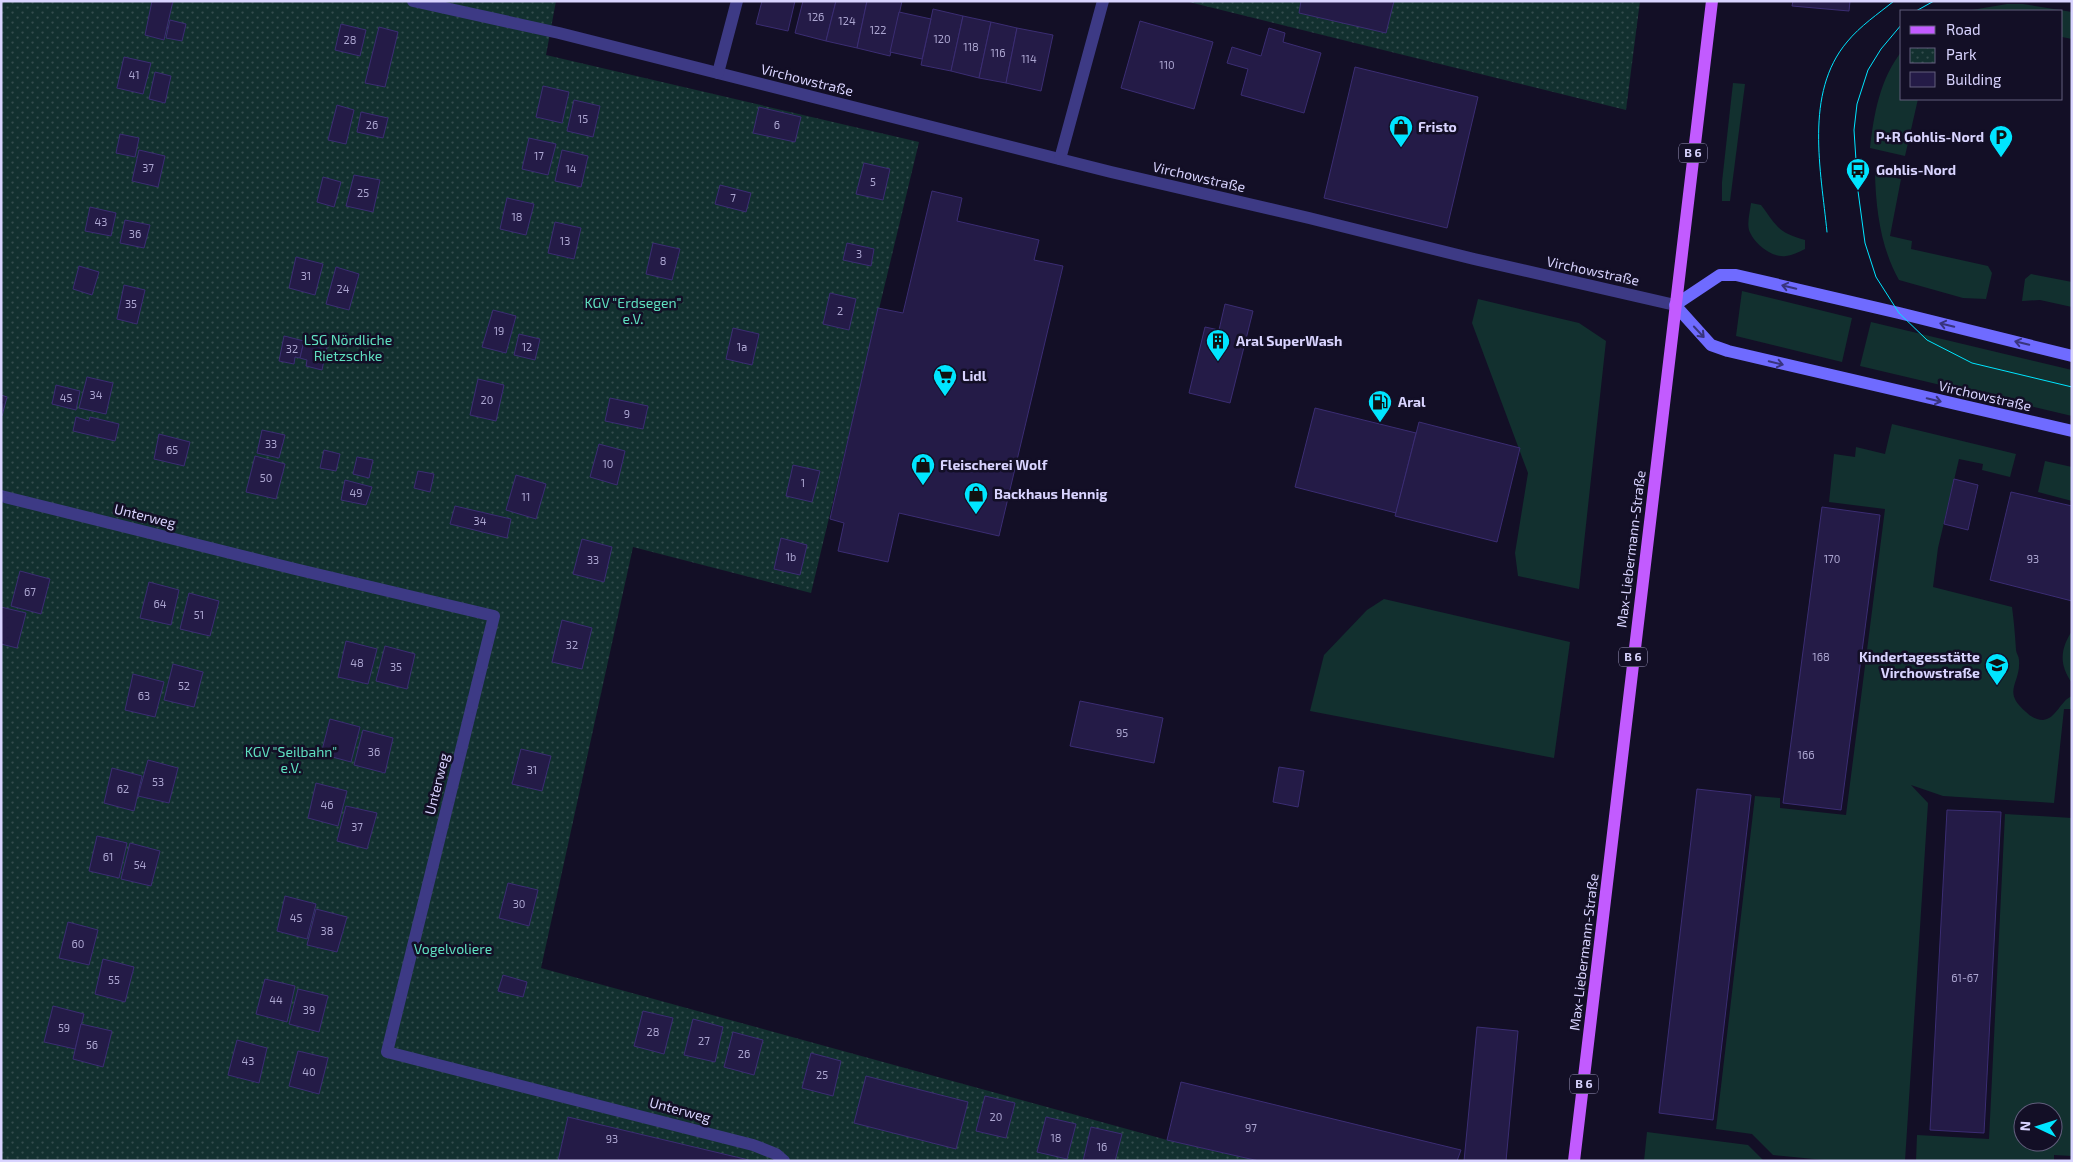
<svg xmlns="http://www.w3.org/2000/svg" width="2073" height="1162" viewBox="0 0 2073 1162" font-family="'Exo 2',sans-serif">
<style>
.green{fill:#12302f;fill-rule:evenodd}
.park{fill:url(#park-dots)}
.building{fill:#241b47;stroke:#3b2d73}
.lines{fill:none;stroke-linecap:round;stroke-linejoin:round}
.lane{stroke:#3d3a85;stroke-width:12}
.street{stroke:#3d3a85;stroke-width:12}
.secondary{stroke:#6f6bff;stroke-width:12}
.primary{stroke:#c25bff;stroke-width:12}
.tram{stroke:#00e5ff;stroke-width:1}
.oneway{stroke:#38347d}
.labels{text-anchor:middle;stroke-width:5;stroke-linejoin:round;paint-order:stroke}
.number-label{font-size:11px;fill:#aca6d1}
.shield{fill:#130f26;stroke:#9e99be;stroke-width:1}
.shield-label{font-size:12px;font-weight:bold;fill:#d9d4ff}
.street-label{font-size:14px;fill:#d9d4ff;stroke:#130f26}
.poi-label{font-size:14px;font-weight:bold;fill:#d9d4ff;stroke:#130f26;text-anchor:start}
.park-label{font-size:14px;fill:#5fe0c0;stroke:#130f26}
</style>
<defs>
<pattern id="park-dots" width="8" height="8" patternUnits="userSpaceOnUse" patternTransform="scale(1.25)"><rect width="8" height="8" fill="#12302f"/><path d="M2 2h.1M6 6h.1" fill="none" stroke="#344d4e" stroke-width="1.8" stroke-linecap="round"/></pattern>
</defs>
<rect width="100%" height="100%" fill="#130f26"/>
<g class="green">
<path d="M2007 4H2023L2072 12V39L2062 37V11H1966Z"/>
<path d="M1902 51V99H1918L1905 156 1870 148C1874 113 1880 79 1902 51Z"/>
<path d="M1733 83 1745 84 1730 201H1722V182Z"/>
<path d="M1875 174 1901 179 1890 236 1912 241 1911 249 1988 266 1992 273 1986 299 1963 298 1899 280C1881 248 1876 211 1875 174Z"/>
<path d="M1751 203 1761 205C1777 226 1777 232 1805 240V249C1799 252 1793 255 1786 256 1772 258 1754 244 1749 230 1747 222 1750 212 1751 203Z"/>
<path d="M2031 274 2072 282V307L2040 300 2022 301 2025 279Z"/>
<path d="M1742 291 1852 318 1842 362 1736 336Z"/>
<path d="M1478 299 1579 323 1606 341 1579 589 1518 576 1515 553 1528 473 1472 323Z"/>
<path d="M1871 322 2072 370V416L1860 366Z"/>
<path d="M1892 424 2016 454 2010 477 1982 470 1983 464 1959 459 1938 548 1933 587 2012 607C2014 622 2015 635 2016 650 2016 653 2019 656 2019 660 2021 684 2001 691 2026 712 2030 716 2036 720 2043 720 2056 719 2061 700 2072 696V709H2064L2054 803 1943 796 1911 785 1928 803 1905 1161H1834L1773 1155 1752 1134 1716 1129 1755 796 1780 798V808L1846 815 1885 509 1829 502 1834 454 1855 457 1856 447 1885 454Z"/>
<path d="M2045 461 2072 467V501L2038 492Z"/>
<path d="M1384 599 1570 642 1554 758 1310 711 1324 655 1367 610Z"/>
<path d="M2072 631V683C2059 665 2060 649 2072 631Z"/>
<path d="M2005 814 2072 818V1156L2054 1155V1161H1916L1917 1135 1989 1139ZM2023 1112H2053V1142H2023Z"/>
<path d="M1647 1132 1748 1145 1764 1161H1644Z"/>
</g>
<g class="park">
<path d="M1 1H556L546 55 919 142 811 593 633 547 541 968 1167 1140 1259 1161H1Z"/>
<path d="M1185 1H1640L1626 110Z"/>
</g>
<g class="building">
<path d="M152 1H173L164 40 145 35Z"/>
<path d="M762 1H795L788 31 756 24Z"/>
<path d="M803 1H836L826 41 795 33Z"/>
<path d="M836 1H867L857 48 826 41Z"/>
<path d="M867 1H902L890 56 857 48Z"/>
<path d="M1301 1H1394L1386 33 1299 13Z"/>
<path d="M1793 1H1850L1849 11 1792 6Z"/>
<path d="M933 9 963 16 951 71 921 65Z"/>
<path d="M899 12 931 19 922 59 890 52Z"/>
<path d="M963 16 991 22 979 78 951 71Z"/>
<path d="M170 20 186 24 182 41 166 38Z"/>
<path d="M1140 21 1213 42 1194 109 1121 88Z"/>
<path d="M991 22 1017 28 1006 83 979 78Z"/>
<path d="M341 24 366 30 360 56 335 50Z"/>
<path d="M379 27 398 32 385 87 365 83Z"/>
<path d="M1017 28 1053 35 1041 91 1006 83Z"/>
<path d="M1269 28 1285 33 1283 42 1321 53 1304 113 1241 95 1248 69 1227 63 1232 47 1261 56Z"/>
<path d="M124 57 151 63 143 94 117 88Z"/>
<path d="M1355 67 1478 97 1447 228 1324 198Z"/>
<path d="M155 72 171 76 165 103 149 99Z"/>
<path d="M543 86 569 92 562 123 536 117Z"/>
<path d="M574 100 600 106 593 137 567 131Z"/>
<path d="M337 105 354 110 346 144 328 140Z"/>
<path d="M759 107 801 117 795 142 753 133Z"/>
<path d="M361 112 388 118 383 138 357 132Z"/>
<path d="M120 134 139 138 135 157 116 153Z"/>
<path d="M529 138 556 144 548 175 522 169Z"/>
<path d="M139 150 165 156 158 187 132 181Z"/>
<path d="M562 150 588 156 581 187 555 181Z"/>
<path d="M864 163 890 169 883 200 856 194Z"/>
<path d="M354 175 380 180 373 212 346 206Z"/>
<path d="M323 177 341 182 334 207 317 202Z"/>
<path d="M720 185 751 193 746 212 715 204Z"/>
<path d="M932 191 962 198 957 221 1039 240 1034 260 1063 266 999 536 899 513 888 562 838 551 844 523 830 519 878 308 903 313Z"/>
<path d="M507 198 534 204 526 235 500 229Z"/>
<path d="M90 207 116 213 111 236 85 231Z"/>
<path d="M125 220 150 225 144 248 120 243Z"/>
<path d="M555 222 581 228 574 259 548 253Z"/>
<path d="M653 243 680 249 672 280 646 274Z"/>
<path d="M847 243 874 249 871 266 843 260Z"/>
<path d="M296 257 323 264 315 295 289 288Z"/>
<path d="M79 266 99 272 92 295 73 289Z"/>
<path d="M336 267 359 274 349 310 326 304Z"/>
<path d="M124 285 145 290 137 324 117 319Z"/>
<path d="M830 293 856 299 849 330 823 324Z"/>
<path d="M1225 304 1253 311 1230 403 1189 393 1205 327 1219 330Z"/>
<path d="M493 310 516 316 506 353 482 347Z"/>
<path d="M733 328 759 334 752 365 726 359Z"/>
<path d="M519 334 540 339 535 360 514 355Z"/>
<path d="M284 336 304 341 300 358 295 357 294 364 279 361Z"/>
<path d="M304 341 327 346 322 370 306 366 307 360 300 358Z"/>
<path d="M87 377 113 383 106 414 79 408Z"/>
<path d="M478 379 504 385 496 421 470 415Z"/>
<path d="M56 385 80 391 76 410 52 404Z"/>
<path d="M1 395 7 397 2 416 1 415Z"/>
<path d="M610 398 648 406 643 429 605 421Z"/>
<path d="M1315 408 1416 433 1396 513 1295 487Z"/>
<path d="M76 417 89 421 90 417 119 424 115 441 73 431Z"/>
<path d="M1419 422 1520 448 1497 542 1395 516Z"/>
<path d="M262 430 285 435 279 458 257 453Z"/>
<path d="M159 434 190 442 184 466 154 459Z"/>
<path d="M599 444 625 451 617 485 590 477Z"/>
<path d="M324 450 340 454 336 471 320 468Z"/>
<path d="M255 456 285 464 276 499 246 492Z"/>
<path d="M357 457 373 460 369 478 353 474Z"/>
<path d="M793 465 820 471 812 502 786 496Z"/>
<path d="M418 471 434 474 430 492 414 488Z"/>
<path d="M516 475 546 484 536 519 506 510Z"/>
<path d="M1954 479 1978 485 1968 530 1944 524Z"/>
<path d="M345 480 372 487 366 505 341 500Z"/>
<path d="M2011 492 2072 506V601L1990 580Z"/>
<path d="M455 506 511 519 507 538 450 524Z"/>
<path d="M1822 507 1880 515 1841 810 1783 803Z"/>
<path d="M781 538 807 545 800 575 774 569Z"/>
<path d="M582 539 612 547 604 582 573 574Z"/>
<path d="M20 571 50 579 41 614 11 606Z"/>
<path d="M149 582 179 590 171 625 140 618Z"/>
<path d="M189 593 219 601 210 636 180 629Z"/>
<path d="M1 607 26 613 17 648 1 644Z"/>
<path d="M562 620 592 628 582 669 552 662Z"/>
<path d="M346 641 377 649 368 684 338 677Z"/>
<path d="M385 646 415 654 407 689 376 681Z"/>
<path d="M173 664 203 672 194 707 164 700Z"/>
<path d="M133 674 164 682 155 717 125 710Z"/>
<path d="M1080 701 1163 718 1154 763 1070 746Z"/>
<path d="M330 719 360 727 351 762 321 754Z"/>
<path d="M363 730 393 738 385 773 354 765Z"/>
<path d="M521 749 551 756 542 791 512 784Z"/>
<path d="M148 760 178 768 169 803 138 796Z"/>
<path d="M1279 767 1304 771 1298 807 1273 802Z"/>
<path d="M112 768 142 776 134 811 104 803Z"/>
<path d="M316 783 347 791 338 826 308 818Z"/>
<path d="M1697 789 1751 795 1713 1120 1659 1113Z"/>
<path d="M346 806 377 813 367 849 337 841Z"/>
<path d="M1947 810 2001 812 1984 1133 1930 1130Z"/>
<path d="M97 836 127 843 119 878 89 871Z"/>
<path d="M130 843 160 851 151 886 121 879Z"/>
<path d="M508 883 538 890 529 926 499 918Z"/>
<path d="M285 896 316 904 307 939 277 931Z"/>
<path d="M316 909 347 917 337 952 307 945Z"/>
<path d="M68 922 98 930 89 965 59 958Z"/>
<path d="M103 959 134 967 125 1002 95 994Z"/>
<path d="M503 975 527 982 523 997 498 991Z"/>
<path d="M265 979 295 986 287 1022 256 1014Z"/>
<path d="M298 989 328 996 319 1032 289 1024Z"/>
<path d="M53 1006 84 1014 75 1049 44 1042Z"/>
<path d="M643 1011 673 1018 664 1054 634 1046Z"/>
<path d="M693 1019 723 1027 715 1062 684 1055Z"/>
<path d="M81 1024 112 1031 103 1067 73 1059Z"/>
<path d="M1477 1027 1518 1031 1506 1161H1464Z"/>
<path d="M733 1032 763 1040 754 1075 724 1067Z"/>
<path d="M237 1040 267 1048 259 1083 228 1075Z"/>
<path d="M298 1051 328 1058 319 1094 289 1086Z"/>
<path d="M811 1053 841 1061 833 1096 802 1088Z"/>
<path d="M866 1076 968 1102 956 1149 854 1123Z"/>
<path d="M1181 1082 1461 1150 1457 1161H1259L1167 1140Z"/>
<path d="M985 1096 1015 1103 1006 1138 976 1131Z"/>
<path d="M568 1117 753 1161H558Z"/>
<path d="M1046 1117 1076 1124 1067 1159 1037 1152Z"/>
<path d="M1091 1127 1122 1134 1115 1161H1083Z"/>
</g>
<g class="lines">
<path class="lane" d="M1 496 295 569 494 616 387 1052 753 1145 776 1154 784 1161"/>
<g class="street">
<path d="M413 1 559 33 1111 172 1309 218 1474 259 1675 305"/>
<path d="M718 73 737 1"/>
<path d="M1060 159 1103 1"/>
</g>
<path class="secondary" d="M2072 356 1899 313 1736 275H1720L1675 305 1711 345 1728 351 2072 431"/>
<path class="primary" d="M1574 1161 1712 1"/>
<g class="tram">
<path d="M1916 11 1934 1"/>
<path d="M1902 24 1881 49 1868 70 1857 104 1854 130 1858 191 1865 243 1876 277 1899 313 1927 340 1972 363 2072 387"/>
<path d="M1827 232C1821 171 1804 93 1847 42 1860 26 1878 14 1894 1"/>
</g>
</g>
<defs><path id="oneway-shaft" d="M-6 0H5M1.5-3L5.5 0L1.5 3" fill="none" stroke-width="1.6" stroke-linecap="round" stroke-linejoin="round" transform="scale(1.25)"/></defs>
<g class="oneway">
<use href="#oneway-shaft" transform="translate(1789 287) rotate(-166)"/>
<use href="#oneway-shaft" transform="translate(1947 325) rotate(-166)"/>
<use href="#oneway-shaft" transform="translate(1699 332) rotate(47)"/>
<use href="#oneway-shaft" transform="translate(2022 343) rotate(-166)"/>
<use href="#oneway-shaft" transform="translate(1776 363) rotate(14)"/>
<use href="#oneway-shaft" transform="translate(1934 400) rotate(13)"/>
</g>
<defs>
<g id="shop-pin" transform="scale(1.25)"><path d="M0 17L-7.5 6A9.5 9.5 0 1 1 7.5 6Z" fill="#00e5ff" stroke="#130f26"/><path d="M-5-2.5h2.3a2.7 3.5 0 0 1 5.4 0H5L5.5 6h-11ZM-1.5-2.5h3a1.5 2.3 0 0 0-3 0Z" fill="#111"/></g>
<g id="parking-pin" transform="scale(1.25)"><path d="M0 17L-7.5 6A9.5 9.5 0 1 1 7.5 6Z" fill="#00e5ff" stroke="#130f26"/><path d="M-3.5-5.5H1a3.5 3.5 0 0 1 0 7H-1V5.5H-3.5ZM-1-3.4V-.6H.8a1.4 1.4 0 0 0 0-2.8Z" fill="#111"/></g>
<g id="bus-pin" transform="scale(1.25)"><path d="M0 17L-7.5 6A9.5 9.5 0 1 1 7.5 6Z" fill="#00e5ff" stroke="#130f26"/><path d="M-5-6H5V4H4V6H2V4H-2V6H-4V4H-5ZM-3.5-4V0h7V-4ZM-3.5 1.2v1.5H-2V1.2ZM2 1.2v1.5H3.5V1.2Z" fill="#111"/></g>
<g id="building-pin" transform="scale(1.25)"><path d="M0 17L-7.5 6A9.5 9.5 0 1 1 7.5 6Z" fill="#00e5ff" stroke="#130f26"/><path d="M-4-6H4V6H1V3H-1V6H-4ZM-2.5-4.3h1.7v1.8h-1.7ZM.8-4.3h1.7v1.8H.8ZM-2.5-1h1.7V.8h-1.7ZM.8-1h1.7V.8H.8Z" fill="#111"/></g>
<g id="supermarket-pin" transform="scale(1.25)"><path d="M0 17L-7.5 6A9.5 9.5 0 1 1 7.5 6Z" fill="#00e5ff" stroke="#130f26"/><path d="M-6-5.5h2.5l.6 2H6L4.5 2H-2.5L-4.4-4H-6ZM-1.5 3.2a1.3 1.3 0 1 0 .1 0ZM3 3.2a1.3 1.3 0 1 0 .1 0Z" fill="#111"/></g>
<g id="fuel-pin" transform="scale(1.25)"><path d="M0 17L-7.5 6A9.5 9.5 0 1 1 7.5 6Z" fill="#00e5ff" stroke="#130f26"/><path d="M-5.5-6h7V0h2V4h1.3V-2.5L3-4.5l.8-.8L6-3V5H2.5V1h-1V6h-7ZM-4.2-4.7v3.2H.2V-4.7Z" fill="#111"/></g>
<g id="school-pin" transform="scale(1.25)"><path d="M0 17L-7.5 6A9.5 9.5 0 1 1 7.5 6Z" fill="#00e5ff" stroke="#130f26"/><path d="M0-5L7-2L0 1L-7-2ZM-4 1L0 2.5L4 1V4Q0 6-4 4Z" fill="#111"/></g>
</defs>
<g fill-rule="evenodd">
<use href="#shop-pin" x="1401" y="127"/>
<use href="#parking-pin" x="2001" y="137"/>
<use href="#bus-pin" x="1858" y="170"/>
<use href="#building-pin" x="1218" y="341"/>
<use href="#supermarket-pin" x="945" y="376"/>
<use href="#fuel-pin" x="1380" y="402"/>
<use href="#shop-pin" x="923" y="465"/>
<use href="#shop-pin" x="976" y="494"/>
<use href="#school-pin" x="1997" y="665"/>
</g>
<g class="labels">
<g class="number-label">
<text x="816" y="21">126</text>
<text x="847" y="25">124</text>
<text x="878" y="34">122</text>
<text x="942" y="43">120</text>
<text x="350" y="44">28</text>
<text x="971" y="51">118</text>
<text x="998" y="57">116</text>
<text x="1029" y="63">114</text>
<text x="1167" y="69">110</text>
<text x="134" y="79">41</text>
<text x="583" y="123">15</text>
<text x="372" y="129">26</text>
<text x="777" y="129">6</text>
<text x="539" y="160">17</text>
<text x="148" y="172">37</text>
<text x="571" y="173">14</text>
<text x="873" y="186">5</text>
<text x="363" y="197">25</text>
<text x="733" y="202">7</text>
<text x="517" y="221">18</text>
<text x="101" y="226">43</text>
<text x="135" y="238">36</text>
<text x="565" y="245">13</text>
<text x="859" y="258">3</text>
<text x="663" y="265">8</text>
<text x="306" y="280">31</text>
<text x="343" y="293">24</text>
<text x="131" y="308">35</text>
<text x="840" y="315">2</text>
<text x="499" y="335">19</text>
<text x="527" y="351">12</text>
<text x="742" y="351">1a</text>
<text x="292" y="353">32</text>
<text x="96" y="399">34</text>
<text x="66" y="402">45</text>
<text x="487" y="404">20</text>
<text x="627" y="418">9</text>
<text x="271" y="448">33</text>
<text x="172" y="454">65</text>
<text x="608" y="468">10</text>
<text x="266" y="482">50</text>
<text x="803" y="487">1</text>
<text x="356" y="497">49</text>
<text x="526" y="501">11</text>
<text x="480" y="525">34</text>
<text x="791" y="561">1b</text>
<text x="1832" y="563">170</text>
<text x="2033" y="563">93</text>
<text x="593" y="564">33</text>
<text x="30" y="596">67</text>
<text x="160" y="608">64</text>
<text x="199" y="619">51</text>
<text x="572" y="649">32</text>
<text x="1821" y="661">168</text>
<text x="357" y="667">48</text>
<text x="396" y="671">35</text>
<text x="184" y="690">52</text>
<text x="144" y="700">63</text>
<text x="1122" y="737">95</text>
<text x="374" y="756">36</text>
<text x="1806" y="759">166</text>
<text x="532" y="774">31</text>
<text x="158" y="786">53</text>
<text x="123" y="793">62</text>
<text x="327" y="809">46</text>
<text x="357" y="831">37</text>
<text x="108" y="861">61</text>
<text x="140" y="869">54</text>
<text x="519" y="908">30</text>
<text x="296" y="922">45</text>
<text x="327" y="935">38</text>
<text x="78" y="948">60</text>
<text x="1965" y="982">61-67</text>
<text x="114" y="984">55</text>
<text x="276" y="1004">44</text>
<text x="309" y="1014">39</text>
<text x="64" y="1032">59</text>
<text x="653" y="1036">28</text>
<text x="704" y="1045">27</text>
<text x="92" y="1049">56</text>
<text x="744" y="1058">26</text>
<text x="248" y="1065">43</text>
<text x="309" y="1076">40</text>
<text x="822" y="1079">25</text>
<text x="996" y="1121">20</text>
<text x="1251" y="1132">97</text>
<text x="1056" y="1142">18</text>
<text x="612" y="1143">93</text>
<text x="1102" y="1151">16</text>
</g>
<g class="shield">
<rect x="1679" y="143.5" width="28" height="19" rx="4"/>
<rect x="1619" y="647.5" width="28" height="19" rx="4"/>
<rect x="1570" y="1074.5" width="28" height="19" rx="4"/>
</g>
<g class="shield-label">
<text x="1693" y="157">B 6</text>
<text x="1633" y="661">B 6</text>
<text x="1584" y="1088">B 6</text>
</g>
<g class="street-label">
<text transform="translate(807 80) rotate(14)" y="5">Virchowstraße</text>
<text transform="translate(1199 177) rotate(13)" y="5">Virchowstraße</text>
<text transform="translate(1593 271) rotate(12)" y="5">Virchowstraße</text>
<text transform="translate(1985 396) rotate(13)" y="5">Virchowstraße</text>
<text transform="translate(145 516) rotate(14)" y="5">Unterweg</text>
<text transform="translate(1631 549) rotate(-83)" y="5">Max-Liebermann-Straße</text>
<text transform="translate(437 784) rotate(-76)" y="5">Unterweg</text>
<text transform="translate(1584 952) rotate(-83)" y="5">Max-Liebermann-Straße</text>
<text transform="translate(680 1110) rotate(15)" y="5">Unterweg</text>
</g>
<g class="poi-label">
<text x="1418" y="132">Fristo</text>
<text x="1984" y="142" text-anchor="end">P+R Gohlis-Nord</text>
<text x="1876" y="175">Gohlis-Nord</text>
<text x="1236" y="346">Aral SuperWash</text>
<text x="962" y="381">Lidl</text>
<text x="1398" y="407">Aral</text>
<text x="940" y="470">Fleischerei Wolf</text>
<text x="994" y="499">Backhaus Hennig</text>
<text x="1980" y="662" text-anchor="end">Kindertagesstätte<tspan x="1980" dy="16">Virchowstraße</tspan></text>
</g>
<g class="park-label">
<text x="633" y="308">KGV "Erdsegen"<tspan x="633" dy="16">e.V.</tspan></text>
<text x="348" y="345">LSG Nördliche<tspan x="348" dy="16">Rietzschke</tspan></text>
<text x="291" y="757">KGV "Seilbahn"<tspan x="291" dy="16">e.V.</tspan></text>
<text x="453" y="954">Vogelvoliere</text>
</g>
</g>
<rect width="2073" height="1162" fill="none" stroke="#d9d4ff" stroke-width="5"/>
<rect x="1900" y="10" width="162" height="90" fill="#130f26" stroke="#625e7d"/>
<rect x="1910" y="26" width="25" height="8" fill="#c25bff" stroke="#625e7d"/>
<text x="1946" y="35" font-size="15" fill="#d9d4ff">Road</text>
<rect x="1910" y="48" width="25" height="15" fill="url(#park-dots)" stroke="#625e7d"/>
<text x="1946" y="60" font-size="15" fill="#d9d4ff">Park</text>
<rect x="1910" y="72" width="25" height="15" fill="#241b47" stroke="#625e7d"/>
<text x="1946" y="85" font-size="15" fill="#d9d4ff">Building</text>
<g transform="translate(2038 1127) rotate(274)"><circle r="24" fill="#130f26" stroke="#625e7d"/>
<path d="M0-4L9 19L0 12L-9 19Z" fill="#00e5ff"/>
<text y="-8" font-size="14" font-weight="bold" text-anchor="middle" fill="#d9d4ff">N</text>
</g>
</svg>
